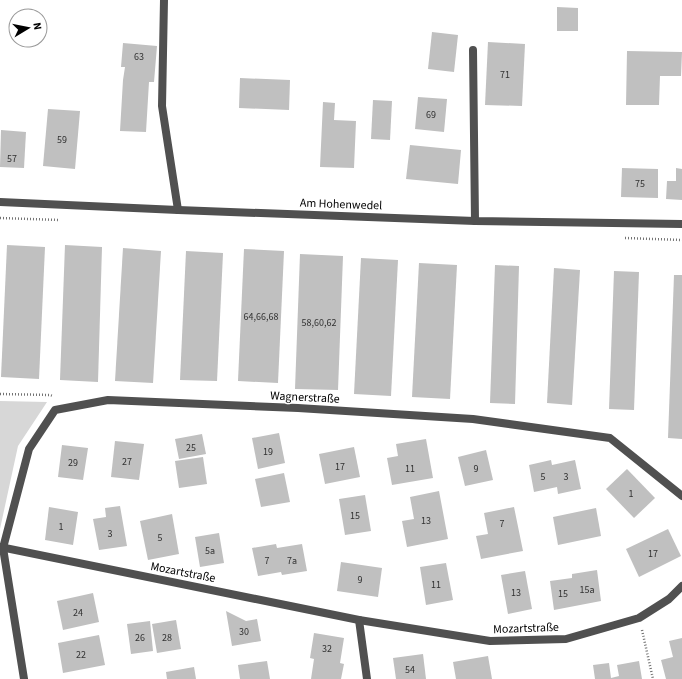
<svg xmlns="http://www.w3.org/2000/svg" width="682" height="679" viewBox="0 0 682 679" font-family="'Source Sans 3',sans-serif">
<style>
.green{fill:#d7d7d7}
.building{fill:#c0c0c0}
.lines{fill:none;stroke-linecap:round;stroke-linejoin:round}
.path{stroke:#727272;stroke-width:2.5;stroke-dasharray:1 2;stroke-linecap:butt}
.service{stroke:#505050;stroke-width:8}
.minor{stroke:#505050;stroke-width:8}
.labels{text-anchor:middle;stroke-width:3;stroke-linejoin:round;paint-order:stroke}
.number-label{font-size:10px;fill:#303030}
.street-label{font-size:12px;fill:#000;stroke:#fff}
</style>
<rect width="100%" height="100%" fill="#fff"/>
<path class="green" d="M0 401 47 402 18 446 0 529Z"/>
<g class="building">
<path d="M557 7 578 8V31H557Z"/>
<path d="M432 32 458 35 454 72 428 69Z"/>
<path d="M488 42 525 44 522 106 485 105Z"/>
<path d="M123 43 157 46 154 82H149L146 132 120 131 123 80 125 67H121Z"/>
<path d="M627 51 682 52 681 76H660L659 105H626Z"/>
<path d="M240 78 290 80 289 110 239 108Z"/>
<path d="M418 97 447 99 444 132 415 129Z"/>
<path d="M373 100 392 101 390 140 371 139Z"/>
<path d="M323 102 335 103 334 120 356 121 354 168 320 167Z"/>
<path d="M48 109 80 111 75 169 43 166Z"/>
<path d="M1 130 26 132 24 168 0 167Z"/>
<path d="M410 145 461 150 458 184 406 179Z"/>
<path d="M622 168 658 169V198L621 197Z"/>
<path d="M676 168 682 169V200L666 199 667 181H676Z"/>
<path d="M7 245 45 247 39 379 1 377Z"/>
<path d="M65 245 102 247 98 382 60 380Z"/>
<path d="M123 248 161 251 153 383 115 381Z"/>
<path d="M244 249 284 251 278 383 238 381Z"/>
<path d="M186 251 223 253 217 381 180 380Z"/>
<path d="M300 254 343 256 338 390 295 389Z"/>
<path d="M361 258 398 260 391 396 354 394Z"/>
<path d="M419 263 457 265 450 399 412 397Z"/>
<path d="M495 265 519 266 515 404 490 403Z"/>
<path d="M554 268 580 270 572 405 547 403Z"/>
<path d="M614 271 639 272 634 410 609 409Z"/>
<path d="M674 275H682V439L668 438Z"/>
<path d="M279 433 285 463 258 469 252 438Z"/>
<path d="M202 434 206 454 179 459 175 439Z"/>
<path d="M426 439 433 478 392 485 387 458 398 456 396 444Z"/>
<path d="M115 441 144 444 139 480 111 477Z"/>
<path d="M62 445 88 448 83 480 58 477Z"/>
<path d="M354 447 360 477 325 484 319 454Z"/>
<path d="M486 450 493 480 465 486 458 457Z"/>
<path d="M203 457 207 484 179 488 175 461Z"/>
<path d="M551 460 552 465 575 460 581 489 558 494 557 487 534 492 529 465Z"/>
<path d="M627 469 655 498 634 518 606 489Z"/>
<path d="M284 473 290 502 261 507 255 479Z"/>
<path d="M439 491 448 539 407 547 402 521 414 519 410 497Z"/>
<path d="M365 495 371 531 345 535 339 499Z"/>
<path d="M120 506 127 546 99 550 93 519 106 517 105 508Z"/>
<path d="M49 507 78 512 73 545 45 540Z"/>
<path d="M514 507 523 551 481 559 476 536 488 534 484 513Z"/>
<path d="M596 508 601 536 558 545 553 517Z"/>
<path d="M172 514 179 554 148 560 140 521Z"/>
<path d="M668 529 681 556 639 577 626 549Z"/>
<path d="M219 533 224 563 200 567 195 537Z"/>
<path d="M276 544 277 548 302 544 307 571 282 575 281 572 258 576 252 548Z"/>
<path d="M341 562 382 568 378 597 337 591Z"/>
<path d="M446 563 453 600 426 605 420 567Z"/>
<path d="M597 570 601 601 554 610 550 581 572 578V574Z"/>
<path d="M525 571 532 609 508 614 501 575Z"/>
<path d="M93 593 99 622 63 630 57 601Z"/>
<path d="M226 611 246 621 257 619 261 641 232 646Z"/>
<path d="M176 620 181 649 157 653 152 624Z"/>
<path d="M150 621 153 651 131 654 127 624Z"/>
<path d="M314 633 344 638 340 663 344 664 341 679H311L314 659 310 658Z"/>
<path d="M99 635 105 665 63 673 58 643Z"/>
<path d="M682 638V679H666L661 660 673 657 669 641Z"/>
<path d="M423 654 426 679H396L393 658Z"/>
<path d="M488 656 492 679H456L453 662Z"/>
<path d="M267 661 270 679H240L238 665Z"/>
<path d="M639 661 642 679H595L593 665 609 663 611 678 619 676 617 665Z"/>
<path d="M194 667 196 679H167L166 672Z"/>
</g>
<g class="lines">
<g class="path">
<path d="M0 218 60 220"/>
<path d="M625 238 682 240"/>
<path d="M0 394 50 395 53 396"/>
<path d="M642 630 653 679"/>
</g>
<g class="service">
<path d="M164 0 162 106 178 210"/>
<path d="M473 50 475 221"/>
</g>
<g class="minor">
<path d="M0 202 178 210 475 221 682 224"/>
<path d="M0 547 359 620 490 641 566 639 639 618 669 599 682 586"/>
<path d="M359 620 367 679"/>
<path d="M24 679 3 548 29 449 55 410 108 400 298 408 473 419 610 438 682 496"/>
</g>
</g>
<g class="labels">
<g class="number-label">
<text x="139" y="60">63</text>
<text x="505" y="78">71</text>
<text x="431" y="118">69</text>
<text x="62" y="143">59</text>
<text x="12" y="162">57</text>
<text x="640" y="187">75</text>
<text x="261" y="320">64,66,68</text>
<text x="319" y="326">58,60,62</text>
<text x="191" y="451">25</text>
<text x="268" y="455">19</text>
<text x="127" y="465">27</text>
<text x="73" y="466">29</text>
<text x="340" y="470">17</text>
<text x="410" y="472">11</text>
<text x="476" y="472">9</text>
<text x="543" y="480">5</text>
<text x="566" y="480">3</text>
<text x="631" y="497">1</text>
<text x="355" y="519">15</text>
<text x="426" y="524">13</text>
<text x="502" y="527">7</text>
<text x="61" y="530">1</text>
<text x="110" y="537">3</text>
<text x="160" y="541">5</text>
<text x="210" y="554">5a</text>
<text x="653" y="557">17</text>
<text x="267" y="564">7</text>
<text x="292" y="564">7a</text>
<text x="360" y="583">9</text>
<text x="436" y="588">11</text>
<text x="587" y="593">15a</text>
<text x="516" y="596">13</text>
<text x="563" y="597">15</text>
<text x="78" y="616">24</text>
<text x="244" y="635">30</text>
<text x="140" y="641">26</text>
<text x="167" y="641">28</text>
<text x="327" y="652">32</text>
<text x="81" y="658">22</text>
<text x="410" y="673">54</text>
</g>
<g class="street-label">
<text transform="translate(341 204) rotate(2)" y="4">Am Hohenwedel</text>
<text transform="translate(305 397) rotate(3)" y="4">Wagnerstraße</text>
<text transform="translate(183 572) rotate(11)" y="4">Mozartstraße</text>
<text transform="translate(526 628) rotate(-2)" y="4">Mozartstraße</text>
</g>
</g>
<g transform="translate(28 28) rotate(80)"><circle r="19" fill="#ffffff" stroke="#999999"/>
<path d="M0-3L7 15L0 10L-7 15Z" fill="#000000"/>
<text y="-6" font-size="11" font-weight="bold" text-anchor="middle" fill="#000000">N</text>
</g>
</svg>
